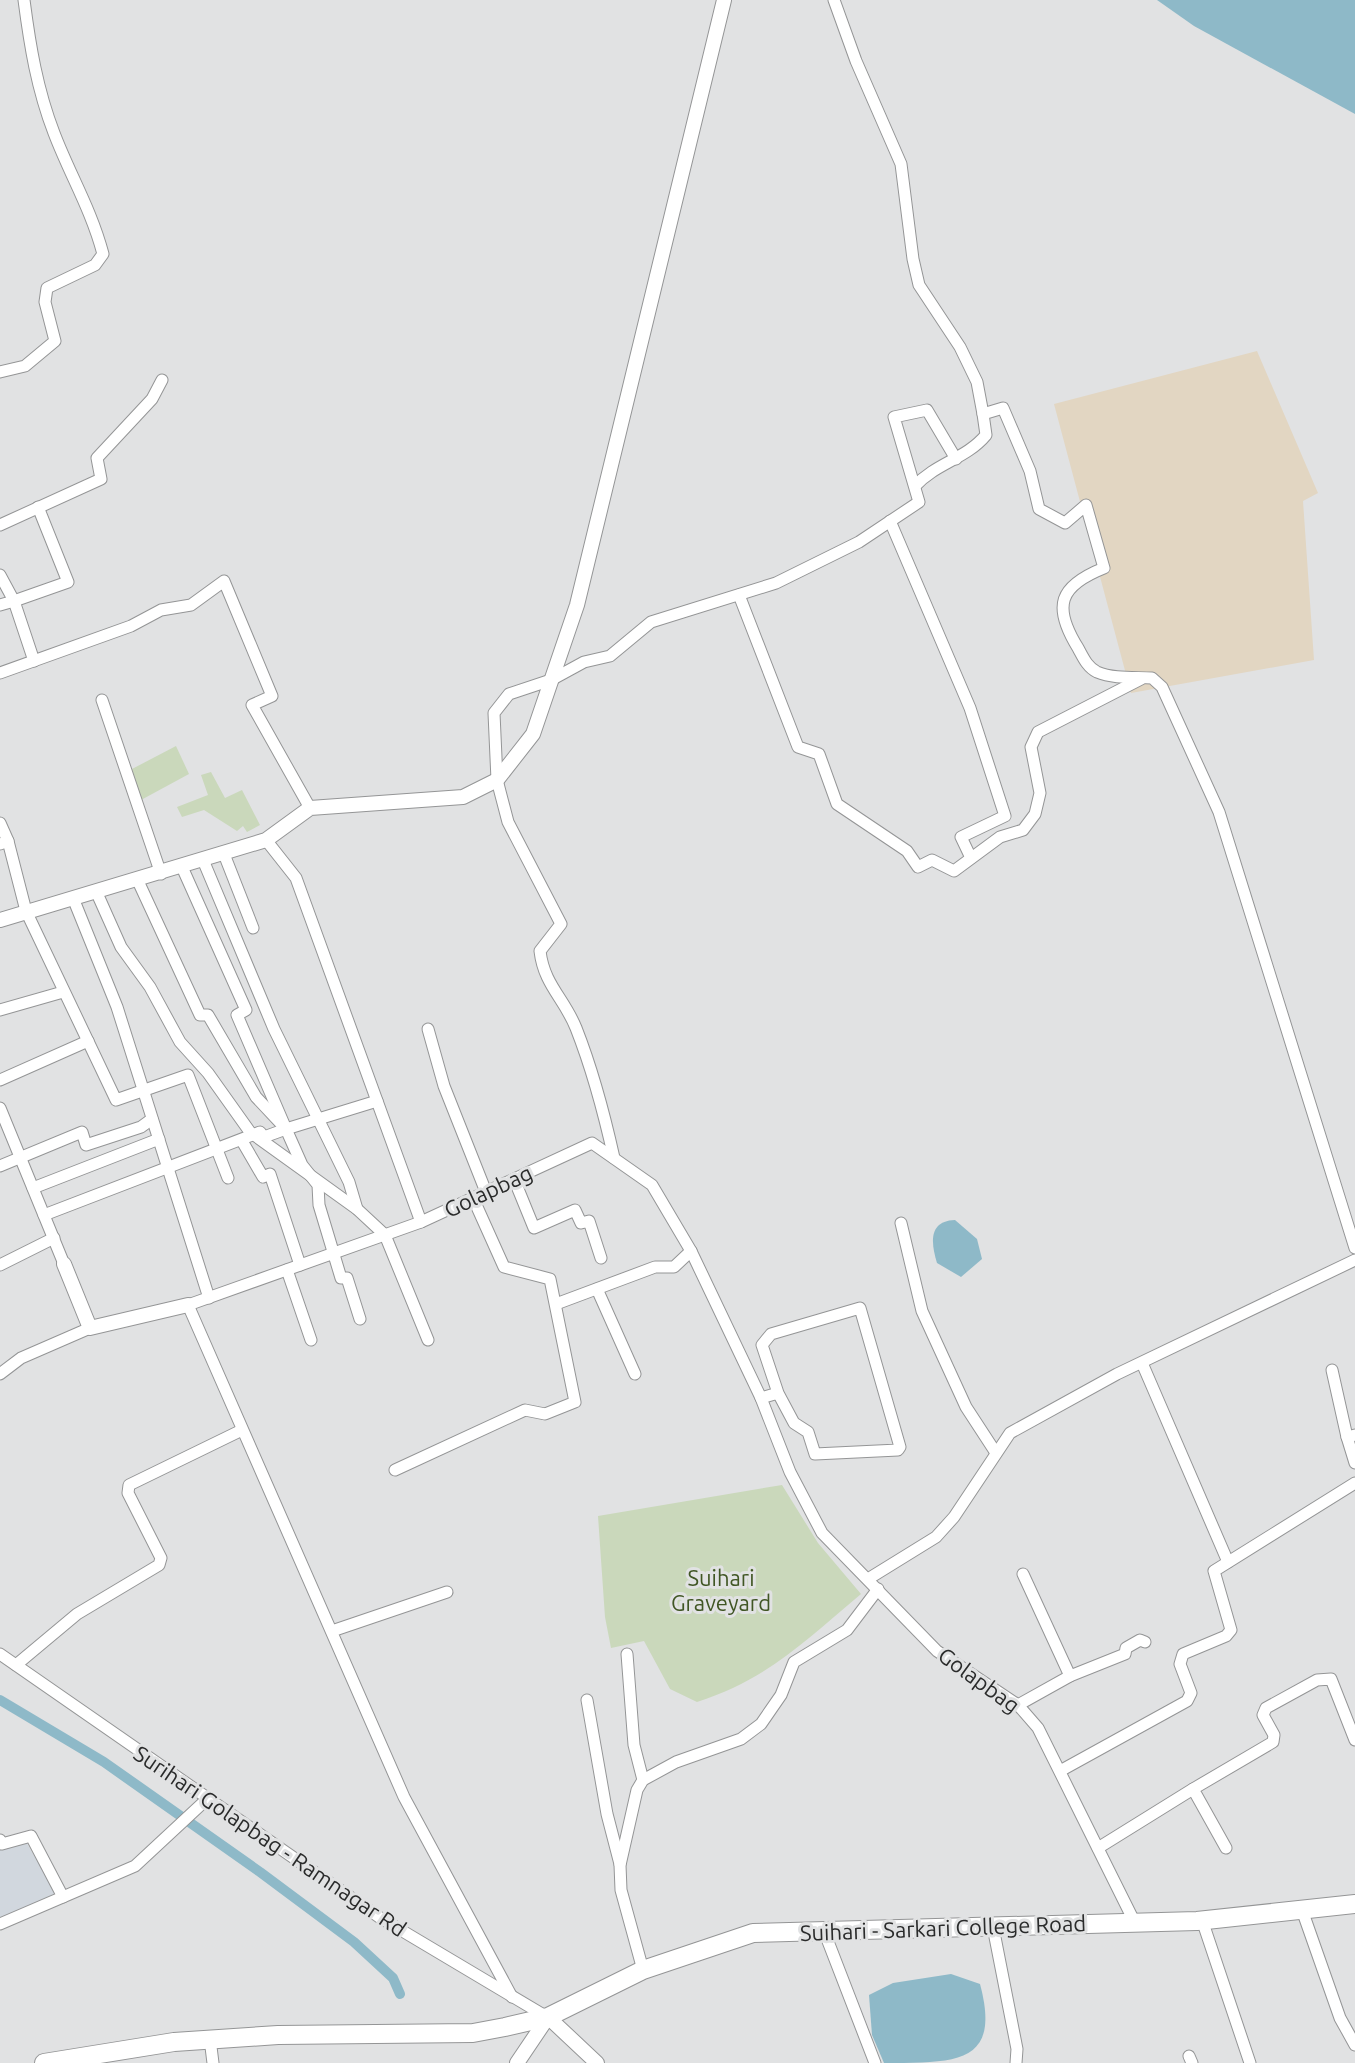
<svg xmlns="http://www.w3.org/2000/svg" width="1355" height="2063" viewBox="0 0 1355 2063" font-family="Ubuntu,sans-serif">
<style>
.industrial{fill:#e2d6c2}
.built{fill:#d1d7de}
.green{fill:#cad8bb}
.water{fill:#8eb9c8}
.lines{fill:none;stroke-linecap:round;stroke-linejoin:round}
.canal{stroke:#8eb9c8;stroke-width:10}
.minor-casing{stroke:#949596;stroke-width:13}
.tertiary-casing{stroke:#949596;stroke-width:16}
.trunk-casing{stroke:#949596;stroke-width:20}
.minor{stroke:#fff;stroke-width:11}
.tertiary{stroke:#fff;stroke-width:14}
.trunk{stroke:#fff;stroke-width:18}
.labels{text-anchor:middle;stroke-width:6;stroke-linejoin:round;paint-order:stroke}
.street-label{font-size:22px;fill:#2a2b2b;stroke:#e1e2e3}
.park-label{font-size:22px;fill:#405624;stroke:#e1e2e3}
</style>
<rect width="100%" height="100%" fill="#e1e2e3"/>
<path class="industrial" d="M1257 351 1318 493 1303 501 1314 660 1131 693 1054 404Z"/>
<path class="built" d="M26 1842 56 1893 0 1920V1848Z"/>
<g class="green">
<path d="M176 746 189 774 141 800 132 769Z"/>
<path d="M211 772 225 798 242 790 260 825 247 832 243 826 237 831 204 810 182 817 177 807 208 795 201 775Z"/>
<path d="M782 1485 818 1543 861 1594C805 1641 768 1679 697 1702L670 1689 644 1641 611 1648 605 1617 598 1516Z"/>
</g>
<g class="water">
<path d="M1157 0H1355V114L1194 26Z"/>
<path d="M955 1220 977 1239 982 1259 961 1277 937 1263C931 1243 928 1221 955 1220Z"/>
<path d="M951 1974 980 1984C1001 2063 959 2063 884 2063L872 2035 869 1995 893 1983Z"/>
</g>
<g class="lines">
<path class="canal" d="M0 1700 104 1762 260 1872 354 1942 393 1978 400 1994"/>
<g class="minor-casing">
<g id="minor">
<path d="M834 0 856 61 901 164 913 259 919 285 960 347 977 382 983 414"/>
<path d="M0 372 25 366 55 341 45 302 47 288 95 265 103 254C91 209 70 175 54 133 37 89 30 46 24 0"/>
<path d="M915 486C936 463 966 459 986 435L983 414 1003 408 1030 471 1039 509 1065 523 1086 505 1104 568C1059 586 1052 606 1078 648 1083 657 1087 667 1097 672 1114 679 1134 677 1152 678L1162 687 1219 812 1355 1248"/>
<path d="M890 521 970 708 1005 816 961 837 971 858"/>
<path d="M0 525 101 479 97 458 152 399 162 380"/>
<path d="M0 575 14 601 0 605"/>
<path d="M739 595 798 747 819 754 837 804 907 851 918 867 932 860 954 871 1000 837 1023 830 1035 814 1040 793 1031 747 1038 732 1141 679"/>
<path d="M34 661 14 601 68 582 38 507"/>
<path d="M0 673 131 626 161 610 191 605 224 581 272 696 252 705 310 808"/>
<path d="M102 700 161 874"/>
<path d="M0 823 8 841 0 844"/>
<path d="M266 840 296 878 421 1222"/>
<path d="M8 841 26 911 116 1100 188 1075 228 1178"/>
<path d="M224 854 253 928"/>
<path d="M203 860 274 1029 349 1182 357 1209"/>
<path d="M182 867 246 1010 237 1015 286 1129 377 1101"/>
<path d="M138 881 200 1015H208L256 1097 286 1129 302 1165 318 1185 319 1205 341 1278H347L360 1319"/>
<path d="M96 891 121 947 150 987 180 1042 208 1073 250 1132 357 1209 385 1235 428 1340"/>
<path d="M73 898 117 1007 209 1298"/>
<path d="M0 1010 63 992"/>
<path d="M428 1029 444 1086 486 1192"/>
<path d="M0 1080 88 1041"/>
<path d="M0 1108 64 1264"/>
<path d="M242 1141 263 1177 270 1174 300 1265"/>
<path d="M614 1158C604 1113 593 1071 576 1028 564 998 544 985 540 951L561 924 508 822 497 780 494 713 509 694 551 680 584 662 610 656 651 622 776 583 859 542 919 502 894 417 927 410 956 459"/>
<path d="M0 1166 82 1132 86 1145 141 1127 152 1119"/>
<path d="M514 1179 534 1228 575 1210 581 1223 589 1221 601 1258"/>
<path d="M33 1188 159 1139"/>
<path d="M44 1215 260 1132 264 1137 286 1129"/>
<path d="M901 1223 922 1311 966 1407 996 1453"/>
<path d="M0 1265 54 1238"/>
<path d="M287 1270 311 1340"/>
<path d="M597 1289 635 1374"/>
<path d="M556 1304 655 1267H674L691 1251"/>
<path d="M1142 1363 1228 1562"/>
<path d="M1332 1370 1347 1437"/>
<path d="M0 1374 21 1358 90 1328"/>
<path d="M761 1398 778 1393 794 1423 808 1432 815 1454 898 1450 900 1447 860 1308 771 1334 762 1345 778 1393"/>
<path d="M1355 1435 1347 1437 1355 1463"/>
<path d="M395 1470 525 1410 545 1414 575 1402 550 1279 504 1267 473 1198"/>
<path d="M868 1579 936 1537 954 1517 1010 1433 1117 1374 1355 1260"/>
<path d="M332 1631 447 1592"/>
<path d="M0 1654 379 1917 547 2017"/>
<path d="M627 1654 634 1745 643 1780"/>
<path d="M16 1665 77 1614 159 1565 161 1558 128 1493 129 1485 242 1430"/>
<path d="M1070 1676 1125 1654 1126 1648 1140 1640 1145 1642"/>
<path d="M587 1700 607 1814 620 1864"/>
<path d="M1018 1705 1070 1676 1023 1574"/>
<path d="M1060 1771 1187 1701 1191 1693 1180 1664 1183 1654 1226 1636 1231 1630 1214 1571 1355 1483"/>
<path d="M0 1840 2 1844 31 1836 63 1897"/>
<path d="M1098 1848 1193 1789"/>
<path d="M1226 1848 1193 1789 1273 1742 1274 1735 1263 1715 1266 1708 1317 1680 1331 1679 1355 1740"/>
<path d="M1302 1910 1340 2018 1355 2045"/>
<path d="M1202 1920 1250 2063"/>
<path d="M0 1924 135 1866 206 1800"/>
<path d="M993 1927 1017 2049 1016 2063"/>
<path d="M824 1931 875 2063"/>
<path d="M643 1970 621 1890 620 1865 637 1790 643 1780 676 1762 741 1739 761 1724 781 1695 794 1662 847 1630 878 1589"/>
<path d="M512 1997 404 1797 188 1305 421 1222 592 1143 652 1185 691 1251 761 1398 790 1472 822 1533 937 1651 1018 1705 1038 1728 1134 1921"/>
<path d="M210 2039 213 2063"/>
<path d="M1189 2056 1192 2063"/>
</g>
</g>
<g class="tertiary-casing">
<g id="tertiary">
<path d="M0 920 266 840 310 808 463 797 497 780 533 734 577 605 724 0"/>
<path d="M64 1264 90 1328 188 1305"/>
<path d="M517 2063 548 2017 597 2063"/>
</g>
</g>
<g class="trunk-casing">
<path id="trunk" d="M44 2063 174 2042 278 2035 473 2033 505 2027 548 2017 643 1970 753 1933 1197 1921 1355 1904"/>
</g>
<use href="#minor" class="minor"/>
<use href="#tertiary" class="tertiary"/>
<use href="#trunk" class="trunk"/>
</g>
<g class="labels">
<g class="street-label">
<text transform="translate(488 1191) rotate(-25)" y="8">Golapbag</text>
<text transform="translate(979 1680) rotate(36)" y="8">Golapbag</text>
<text transform="translate(270 1841) rotate(34)" y="8">Surihari Golapbag - Ramnagar Rd</text>
<text transform="translate(943 1928) rotate(-2)" y="8">Suihari - Sarkari College Road</text>
</g>
<g class="park-label">
<text x="721" y="1586">Suihari<tspan x="721" dy="25">Graveyard</tspan></text>
</g>
</g>
</svg>
